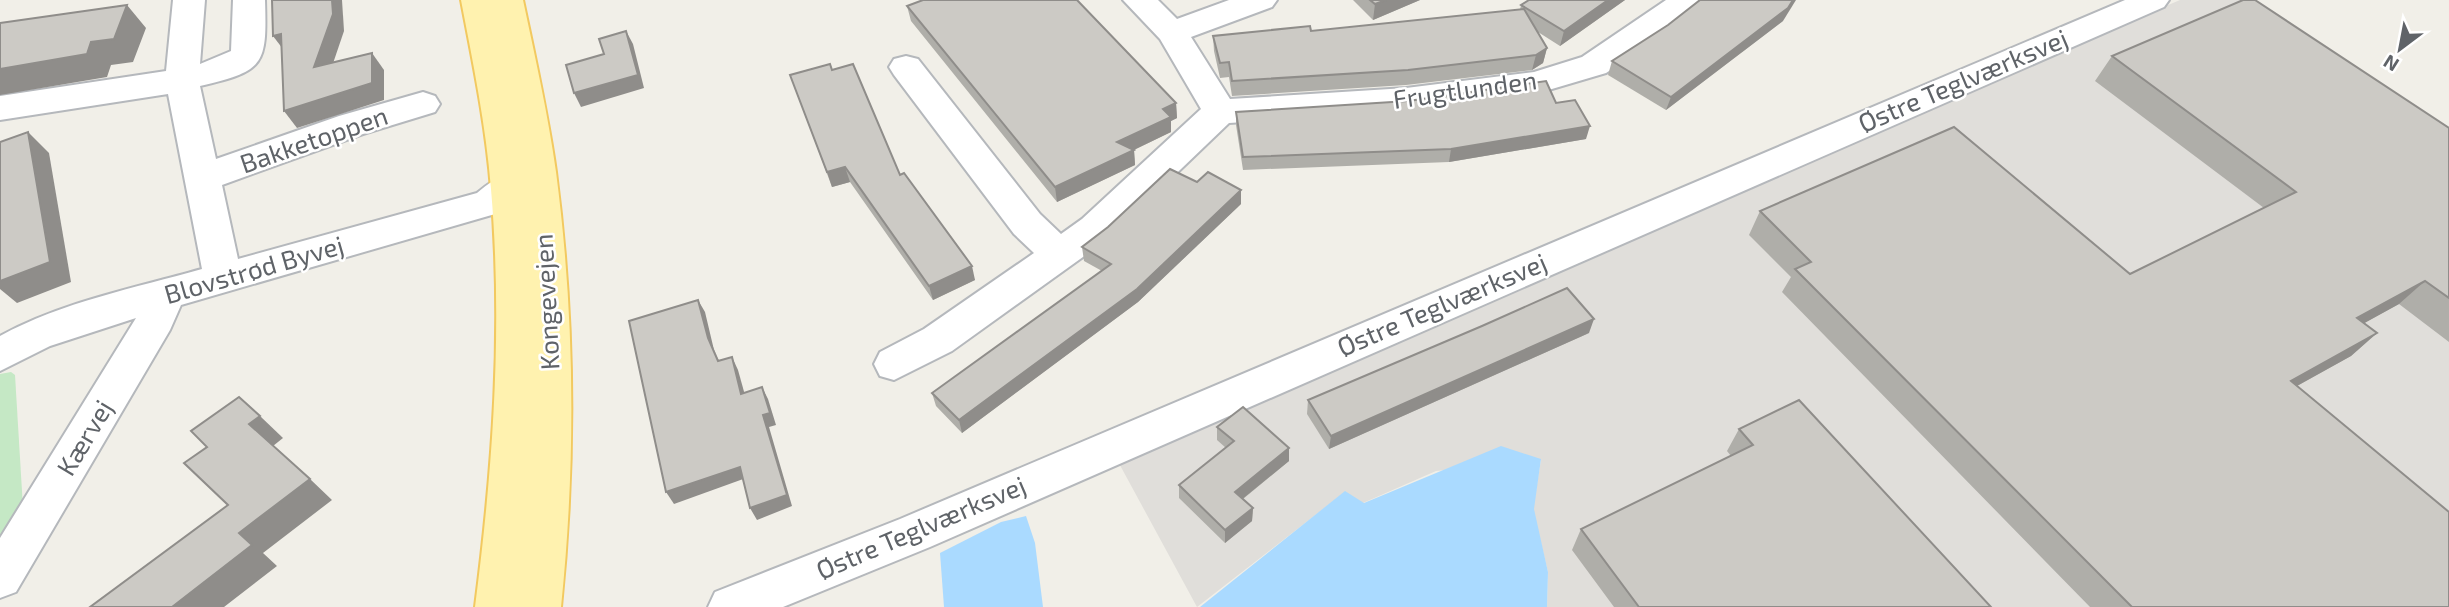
<svg xmlns="http://www.w3.org/2000/svg" width="2449" height="607" viewBox="0 0 2449 607" font-family="'Exo 2',sans-serif">
<style>
.industrial{fill:#e0deda}
.green{fill:#c5e8c5}
.water{fill:#aadaff}
.lines{fill:none;stroke-linecap:round;stroke-linejoin:round}
.minor-casing{stroke:#b5b8bc;stroke-width:4}
.major-casing{stroke:#f2c960;stroke-width:4}
.minor{fill:#fff;fill-rule:evenodd}
.major{fill:#fff2af;fill-rule:evenodd}
.wall{fill:#afaea9}
.shaded-wall{fill:#8f8d8a}
.building{fill:#cccac5;stroke:#8f8d8a;stroke-width:2}
.labels{text-anchor:middle;stroke-width:5;stroke-linejoin:round;paint-order:stroke}
.street-label{font-size:26px;fill:#5f6368;stroke:#fff}
</style>
<rect width="100%" height="100%" fill="#f1efe8"/>
<path class="industrial" d="M2180 0H2244L2449 136V607H1547L1548 572 1533 509 1541 460 1436 471 1363 503 1345 492 1197 607 1115 456Z"/>
<path class="green" d="M11 372 15 375 23 508 0 555V374Z"/>
<g class="water">
<path d="M1501 446 1541 459 1534 509 1548 572 1547 607H1200L1345 491 1364 503Z"/>
<path d="M1026 516 1035 543 1043 607H944L940 553 1001 522Z"/>
</g>
<g class="lines">
<g class="minor-casing">
<g id="minor">
<path d="M173 0H205L200 64 231 51 233 0H265C267 65 265 71 200 86L216 159 339 116 423 92 435 96 440 104 435 112 363 134 222 185 238 259 477 193C492 181 502 172 522 178L527 187 522 196 502 212 181 305 170 330 16 592 0 598V538L136 318 50 346 0 371V336C62 302 135 288 202 269L168 94 0 120V96L166 71Z"/>
<path d="M1123 0H1158L1177 19 1229 0H1277L1272 7 1191 37 1230 99 1406 88 1534 72 1582 57 1666 0H1703L1698 7 1662 36 1606 73 1535 94 1406 112 1229 123 1108 239 952 351 894 380 880 376 874 364 880 352 924 329 1034 253 1014 234 894 75 889 67 894 59 906 56 918 59 1040 214 1061 234 1082 219 1201 109 1160 39Z"/>
<path d="M2125 0H2169L2164 7 930 547 783 607H708L715 592 900 519Z"/>
</g>
</g>
<g class="major-casing">
<path id="major" d="M461 0H523C535 57 548 114 556 172 575 317 576 462 561 607H475C493 468 503 329 491 189 486 125 473 63 461 0Z"/>
</g>
<use href="#minor" class="minor"/>
<use href="#major" class="major"/>
</g>
<g class="wall">
<path d="M1353 0H1420L1373 20Z"/>
<path d="M1529 0H1625L1560 46 1538 32 1547 48 1543 63 1532 70 1406 85 1232 96 1229 77 1220 78 1214 51 1213 36 1311 31 1520 10 1521 5Z"/>
<path d="M907 6 1176 103 1177 118 1171 121V132L1134 150 1135 165 1057 202 911 21Z"/>
<path d="M1783 21 1666 110 1608 75 1612 61Z"/>
<path d="M2112 56 2449 128V342L2399 304 2364 323 2377 333 2351 356 2297 386 2449 607H2090L1782 292 1791 277 1749 235 1760 211 2130 274 2264 208 2095 81Z"/>
<path d="M832 70 900 175 975 280 933 300 850 182 832 187 790 75Z"/>
<path d="M1556 103 1586 139 1449 162 1243 170 1236 125V112Z"/>
<path d="M1241 204 1138 302 962 433 936 406 932 393 1102 271 1084 261 1082 247Z"/>
<path d="M1589 333 1329 449 1307 414 1308 400Z"/>
<path d="M1217 427 1289 448V461L1243 499 1253 508 1252 521 1225 543 1179 498V485L1226 448 1217 440Z"/>
<path d="M1739 429 1991 607H1614L1572 550 1581 529 1731 456 1727 451Z"/>
</g>
<g class="shaded-wall">
<path d="M332 0H342L344 31 326 84 314 67Z"/>
<path d="M1386 0H1420L1373 20 1375 4Z"/>
<path d="M1608 0H1625L1560 46 1564 31Z"/>
<path d="M1793 0H1796L1783 21 1666 110 1671 97Z"/>
<path d="M127 5 146 28 133 62 111 65 107 77 0 95V69Z"/>
<path d="M626 31 633 44 644 88 581 107 574 93Z"/>
<path d="M281 34 286 53 273 36Z"/>
<path d="M1547 48 1543 63 1532 70 1536 55Z"/>
<path d="M372 53 384 70V100L297 128 284 111Z"/>
<path d="M1176 103 1177 118 1171 121V132L1119 157 1117 142 1163 109Z"/>
<path d="M1590 126 1586 139 1449 162 1451 149Z"/>
<path d="M28 132 49 153 71 282 17 303 0 289V281Z"/>
<path d="M1134 150 1135 165 1057 202 1055 187Z"/>
<path d="M845 167 850 182 832 187 827 172Z"/>
<path d="M1241 190V204L1138 302 962 433 959 420Z"/>
<path d="M972 266 975 280 933 300 929 286Z"/>
<path d="M2425 281 2399 304 2332 341 2357 318Z"/>
<path d="M698 300 705 312 714 350 725 374 708 338Z"/>
<path d="M1594 319 1589 333 1329 449 1331 436Z"/>
<path d="M2377 333 2351 356 2266 403 2291 381Z"/>
<path d="M732 357 738 370 748 406 741 394Z"/>
<path d="M762 387 768 399 776 425 769 427 792 506 757 520 750 508 763 415Z"/>
<path d="M260 416 283 438 273 446 249 424Z"/>
<path d="M1289 448V461L1235 505V492Z"/>
<path d="M740 467 746 478 674 504 666 492Z"/>
<path d="M310 479 332 500 263 553 277 566 224 607H172L239 533Z"/>
<path d="M1253 508 1252 521 1225 543V530Z"/>
</g>
<g class="building">
<path d="M272 0H332L333 14 314 67 372 53V83L284 111 281 34 273 36Z"/>
<path d="M923 0H1077L1176 103 1163 109 1171 117 1117 142 1134 150 1055 187 907 6Z"/>
<path d="M1370 0H1386L1375 4Z"/>
<path d="M1529 0H1608L1564 31 1521 5Z"/>
<path d="M1700 0H1793L1788 8 1671 97 1612 61 1668 25Z"/>
<path d="M2243 0H2255L2449 128V298L2425 281 2357 318 2377 333 2291 381 2449 512V607H2132L1795 269 1811 262 1760 211 1954 127 2130 274 2296 192 2112 56Z"/>
<path d="M127 5 114 39 91 42 87 54 0 69V23Z"/>
<path d="M1524 9 1547 48 1536 55 1408 70 1232 81 1229 62 1220 63 1213 36 1310 26 1311 31Z"/>
<path d="M626 31 638 75 574 93 566 65 604 54 599 39Z"/>
<path d="M830 64 832 70 853 64 900 175 904 173 972 266 929 286 845 167 827 172 790 75Z"/>
<path d="M1546 81 1556 103 1575 100 1590 126 1451 149 1243 157 1236 112 1408 101Z"/>
<path d="M28 132 50 262 0 281V142Z"/>
<path d="M1170 169 1197 182 1208 172 1241 190 1137 289 959 420 932 393 1111 264 1082 247 1108 227Z"/>
<path d="M1567 288 1594 319 1331 436 1308 400 1482 326Z"/>
<path d="M698 300 708 338 718 361 732 357 741 394 762 387 770 413 763 415 787 495 750 508 740 467 666 492 629 321Z"/>
<path d="M239 397 260 416 249 424 310 479 239 533 252 545 172 607H90L228 505 184 463 207 447 191 431Z"/>
<path d="M1799 400 1991 607H1639L1581 529 1753 445 1739 429Z"/>
<path d="M1243 407 1289 448 1235 492 1253 508 1225 530 1179 485 1234 441 1217 427Z"/>
</g>
<g class="labels">
<g class="street-label">
<text transform="translate(1963 81) rotate(-23)" y="9">Østre Teglværksvej</text>
<text transform="translate(1465 90) rotate(-8)" y="9">Frugtlunden</text>
<text transform="translate(314 140) rotate(-19)" y="9">Bakketoppen</text>
<text transform="translate(254 270) rotate(-16)" y="9">Blovstrød Byvej</text>
<text transform="translate(547 302) rotate(-93)" y="9">Kongevejen</text>
<text transform="translate(1442 305) rotate(-23)" y="9">Østre Teglværksvej</text>
<text transform="translate(85 438) rotate(-59)" y="9">Kærvej</text>
<text transform="translate(921 528) rotate(-23)" y="9">Østre Teglværksvej</text>
</g>
</g>
<g transform="translate(2400 49) rotate(212)" stroke="#ffffff" stroke-width="5" paint-order="stroke">
<path d="M0-5L12 26L0 18L-12 26Z" fill="#5f6368"/>
<text y="-10" font-size="19" font-weight="bold" text-anchor="middle" fill="#5f6368">N</text>
</g>
</svg>
